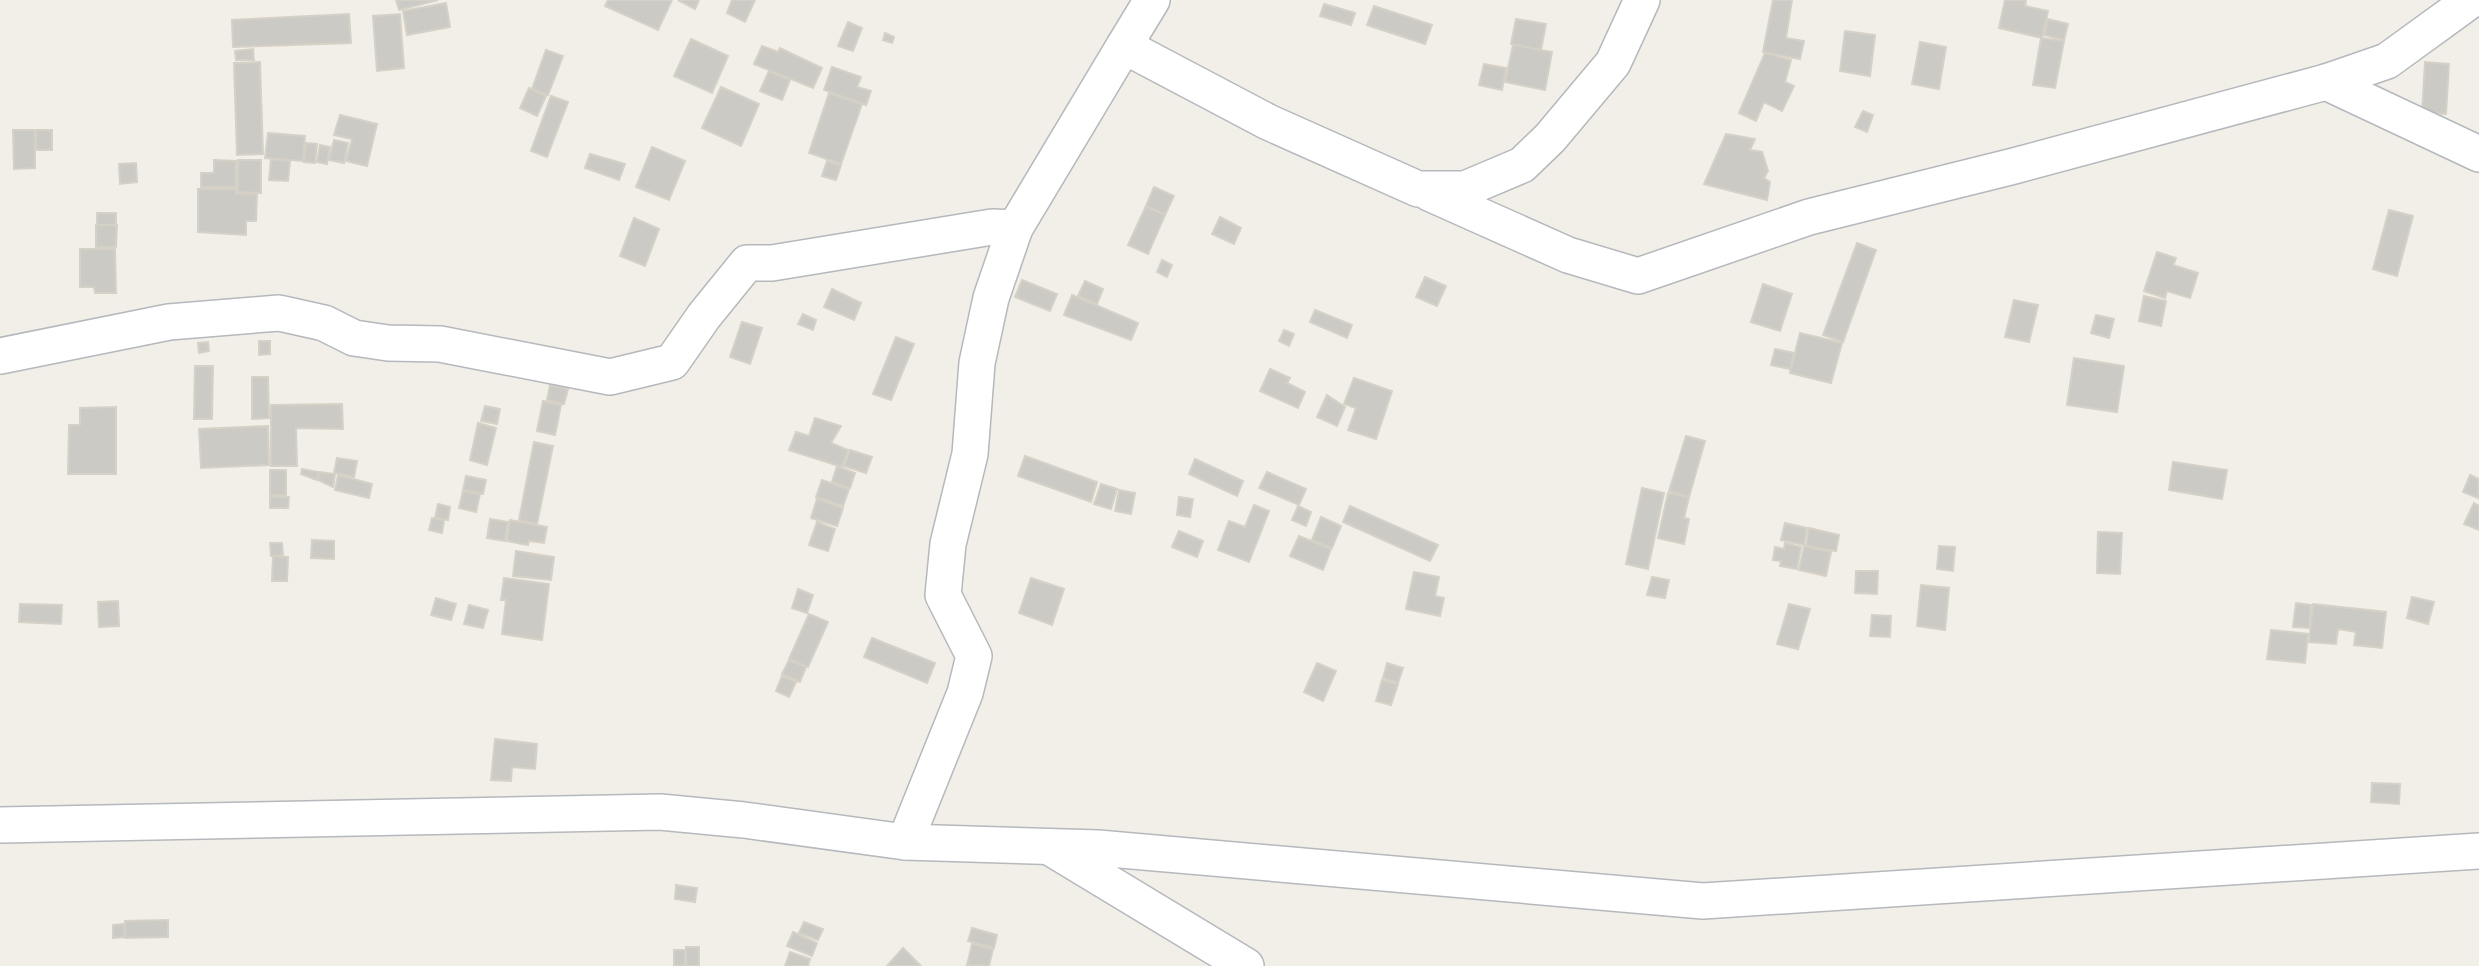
<svg xmlns="http://www.w3.org/2000/svg" width="2479" height="966" viewBox="0 0 2479 966" font-family="Rubik,sans-serif">
<style>
.building{fill:#cccac5;stroke:#d6d1c6;stroke-width:2}
.lines{fill:none;stroke-linecap:round;stroke-linejoin:round}
.minor-casing{stroke:#b5b8bc;stroke-width:38}
.minor{stroke:#fff;stroke-width:35}
</style>
<rect width="100%" height="100%" fill="#f1efe8"/>
<g class="building">
<path d="M396 0H438L399 10Z"/>
<path d="M608 0H672L658 30 605 6Z"/>
<path d="M678 0H699L695 9Z"/>
<path d="M732 0H755L745 22 727 13Z"/>
<path d="M1773 0H1792L1786 38 1804 41 1800 59 1763 52Z"/>
<path d="M2005 0H2026L2025 6 2048 11 2042 38 1999 28Z"/>
<path d="M446 3 450 27 407 35 403 11Z"/>
<path d="M1324 4 1355 13 1351 25 1320 16Z"/>
<path d="M1374 6 1432 25 1425 44 1367 25Z"/>
<path d="M349 14 351 43 233 47 232 20Z"/>
<path d="M400 14 404 68 377 71 373 16Z"/>
<path d="M1516 19 1546 24 1541 50 1511 44Z"/>
<path d="M2048 19 2068 24 2064 40 2044 35Z"/>
<path d="M848 22 862 28 853 51 838 46Z"/>
<path d="M1845 31 1875 35 1870 76 1840 71Z"/>
<path d="M885 33 894 37 892 43 883 40Z"/>
<path d="M2041 38 2064 41 2055 88 2033 85Z"/>
<path d="M691 39 728 56 712 93 674 76Z"/>
<path d="M1920 42 1946 47 1939 89 1912 84Z"/>
<path d="M1513 45 1552 52 1545 90 1505 82Z"/>
<path d="M762 46 778 52 780 48 822 68 813 88 754 64Z"/>
<path d="M253 49 254 60H236L235 51Z"/>
<path d="M546 50 563 56 548 95 532 89Z"/>
<path d="M1765 53 1791 60 1785 82 1794 86 1782 111 1764 102 1756 121 1739 113Z"/>
<path d="M260 62 263 154 237 155 234 63Z"/>
<path d="M2425 62 2449 64 2446 114 2422 113Z"/>
<path d="M1484 64 1506 68 1502 90 1479 85Z"/>
<path d="M832 67 861 77 857 87 871 91 866 105 824 90Z"/>
<path d="M769 71 790 80 782 100 760 91Z"/>
<path d="M721 87 759 104 741 146 702 128Z"/>
<path d="M529 88 546 96 537 116 520 108Z"/>
<path d="M829 93 862 104 841 164 809 153Z"/>
<path d="M551 96 568 102 547 157 531 151Z"/>
<path d="M1863 111 1873 115 1867 132 1855 127Z"/>
<path d="M340 115 377 124 367 166 346 161 352 139 334 135Z"/>
<path d="M13 130H35V168L14 169Z"/>
<rect x="36" y="130" width="16" height="20"/>
<path d="M268 133 305 136 303 161 265 158Z"/>
<path d="M1726 134 1755 139 1750 150 1762 152 1768 171 1764 178 1770 182 1767 200 1704 184Z"/>
<path d="M334 140 348 143 344 163 329 160Z"/>
<path d="M306 143 317 144 315 163 304 162Z"/>
<path d="M320 145 330 147 327 164 317 162Z"/>
<path d="M652 147 685 161 669 200 636 187Z"/>
<path d="M590 154 625 164 619 180 585 168Z"/>
<path d="M271 159 290 161 288 181 269 180Z"/>
<path d="M214 160 236 161V187H201V173H214Z"/>
<path d="M238 160H261V193L238 192Z"/>
<path d="M827 161 841 165 836 180 822 176Z"/>
<path d="M136 163 137 182 120 184 119 164Z"/>
<path d="M1154 187 1174 196 1165 215 1146 206Z"/>
<path d="M198 189H236V194L257 193 256 221H246V235L198 232Z"/>
<path d="M1146 206 1165 215 1148 254 1128 245Z"/>
<path d="M2389 210 2413 216 2397 276 2373 269Z"/>
<rect x="97" y="213" width="19" height="12"/>
<path d="M1220 217 1241 228 1234 244 1212 234Z"/>
<path d="M634 218 659 229 645 266 620 256Z"/>
<path d="M96 225H117L116 247H96Z"/>
<path d="M1857 243 1876 250 1843 342 1823 335Z"/>
<path d="M80 249H115L116 293H95L94 287H80Z"/>
<path d="M2157 252 2176 258 2173 265 2198 273 2190 298 2167 291 2165 298 2144 291Z"/>
<path d="M1162 260 1172 265 1167 277 1157 272Z"/>
<path d="M1425 277 1446 286 1437 306 1416 297Z"/>
<path d="M1022 280 1057 294 1050 311 1015 297Z"/>
<path d="M1085 281 1103 289 1097 304 1078 296Z"/>
<path d="M1763 284 1792 294 1780 331 1751 322Z"/>
<path d="M832 289 861 303 854 320 824 307Z"/>
<path d="M1072 295 1138 323 1131 340 1064 315Z"/>
<path d="M2144 296 2166 301 2161 326 2139 321Z"/>
<path d="M2014 300 2038 305 2029 342 2005 337Z"/>
<path d="M1315 310 1352 325 1347 338 1310 322Z"/>
<path d="M803 314 816 320 813 330 798 324Z"/>
<path d="M2096 315 2114 319 2109 338 2091 333Z"/>
<path d="M742 322 762 328 750 364 730 357Z"/>
<path d="M1284 330 1294 334 1289 346 1279 341Z"/>
<path d="M1800 333 1842 343 1831 383 1790 373Z"/>
<path d="M896 337 914 344 891 400 873 394Z"/>
<path d="M259 341H270V354L259 355Z"/>
<path d="M208 342 209 351 199 353 198 343Z"/>
<path d="M1775 349 1794 353 1790 369 1771 365Z"/>
<path d="M2074 358 2124 366 2117 412 2067 405Z"/>
<path d="M195 366H213L212 419H194Z"/>
<path d="M1270 369 1290 378 1287 383 1305 392 1298 408 1260 391Z"/>
<path d="M252 377H268L269 418 252 419Z"/>
<path d="M1354 378 1392 391 1376 439 1348 430 1356 408 1344 404Z"/>
<path d="M550 385 568 389 564 404 547 400Z"/>
<path d="M1327 395 1345 407 1337 426 1317 417Z"/>
<path d="M543 401 561 405 555 435 537 431Z"/>
<path d="M342 404 343 429 296 428 297 466H271V405Z"/>
<path d="M485 406 500 409 497 424 481 421Z"/>
<path d="M116 407V474H68L69 425H80V408Z"/>
<path d="M815 418 841 426 831 443 848 450 842 467 789 450 796 432 809 436Z"/>
<path d="M478 423 496 428 487 465 470 460Z"/>
<path d="M268 426 269 465 201 468 199 429Z"/>
<path d="M1686 436 1705 441 1689 497 1669 491Z"/>
<path d="M534 442 553 446 537 524 519 520Z"/>
<path d="M850 450 872 457 866 473 844 466Z"/>
<path d="M1025 456 1097 482 1091 502 1018 476Z"/>
<path d="M337 458 357 461 354 477 334 473Z"/>
<path d="M1195 459 1243 481 1237 496 1189 474Z"/>
<path d="M2173 462 2227 470 2222 499 2169 490Z"/>
<path d="M837 466 855 473 850 488 832 482Z"/>
<path d="M302 469 318 472 317 480 301 474Z"/>
<rect x="270" y="470" width="16" height="25"/>
<path d="M319 472 335 474 333 487 318 480Z"/>
<path d="M1267 472 1306 489 1299 505 1259 488Z"/>
<path d="M338 475 372 484 369 498 335 490Z"/>
<path d="M2470 475 2479 479 2478 498 2463 492Z"/>
<path d="M466 476 486 480 483 494 463 490Z"/>
<path d="M822 480 849 489 843 506 816 497Z"/>
<path d="M1101 484 1117 489 1111 509 1094 504Z"/>
<path d="M1642 488 1664 493 1648 569 1626 564Z"/>
<path d="M1119 490 1135 493 1131 514 1115 511Z"/>
<path d="M463 491 480 494 476 512 459 508Z"/>
<path d="M1668 493 1689 497 1684 518 1689 519 1684 544 1658 538Z"/>
<path d="M270 497H289L288 508H270Z"/>
<path d="M1179 497 1193 499 1190 517 1177 515Z"/>
<path d="M817 499 843 508 837 526 811 518Z"/>
<path d="M2474 503 2479 506V530L2464 524Z"/>
<path d="M438 504 450 507 448 520 435 518Z"/>
<path d="M1254 505 1269 511 1249 562 1218 550 1229 521 1245 527Z"/>
<path d="M1298 506 1311 512 1306 526 1292 520Z"/>
<path d="M1350 506 1438 545 1430 561 1343 522Z"/>
<path d="M1321 517 1341 526 1332 548 1312 540Z"/>
<path d="M432 518 444 520 442 533 429 530Z"/>
<path d="M490 519 508 522 505 541 487 538Z"/>
<path d="M510 520 547 527 544 543 529 541 528 545 507 541Z"/>
<path d="M817 522 835 529 828 551 809 545Z"/>
<path d="M1785 523 1807 528 1804 545 1781 540Z"/>
<path d="M1809 528 1839 535 1836 551 1806 546Z"/>
<path d="M1179 531 1203 541 1197 557 1172 547Z"/>
<path d="M2098 532 2122 533 2120 574 2097 573Z"/>
<path d="M1299 536 1331 549 1323 570 1290 556Z"/>
<path d="M312 540 334 541V559L311 558Z"/>
<path d="M270 543H282L283 555 271 556Z"/>
<path d="M1785 543 1801 547 1797 569 1780 566 1781 561 1773 560 1775 547 1784 549Z"/>
<path d="M1804 546 1831 552 1826 576 1799 570Z"/>
<path d="M1939 546 1955 547 1953 571 1937 569Z"/>
<path d="M516 551 554 557 551 580 513 576Z"/>
<path d="M273 556 288 557 287 581H272Z"/>
<path d="M1856 571H1878L1877 594 1855 593Z"/>
<path d="M1414 572 1439 577 1435 596 1444 598 1440 616 1406 609Z"/>
<path d="M1652 577 1669 580 1665 598 1647 595Z"/>
<path d="M504 578 549 584 542 640 502 634 506 600H501Z"/>
<path d="M1031 578 1064 589 1052 625 1019 613Z"/>
<path d="M1921 585 1949 588 1945 630 1917 626Z"/>
<path d="M798 589 813 595 807 613 792 608Z"/>
<path d="M2412 597 2434 602 2428 624 2407 618Z"/>
<path d="M436 598 456 604 451 620 431 615Z"/>
<path d="M118 601 119 626 99 627 98 602Z"/>
<path d="M2296 603 2311 605 2309 628 2293 627Z"/>
<path d="M20 604 62 605 61 624 19 622Z"/>
<path d="M1789 604 1810 609 1798 649 1777 644Z"/>
<path d="M2313 604 2386 612 2382 648 2354 645 2356 632 2338 629 2336 644 2309 642Z"/>
<path d="M469 605 488 610 483 628 464 624Z"/>
<path d="M809 614 828 622 808 667 789 659Z"/>
<path d="M1872 615 1891 616 1890 637 1870 636Z"/>
<path d="M2271 630 2308 634 2305 663 2267 659Z"/>
<path d="M872 638 935 663 927 683 864 657Z"/>
<path d="M789 660 806 667 800 682 782 674Z"/>
<path d="M1317 663 1336 671 1323 701 1304 692Z"/>
<path d="M1387 663 1403 668 1398 683 1383 678Z"/>
<path d="M782 676 796 682 789 697 776 691Z"/>
<path d="M1382 680 1398 684 1391 705 1376 701Z"/>
<path d="M495 739 537 744 535 769 512 767 511 781 491 780Z"/>
<path d="M2372 783 2400 784 2399 804 2371 802Z"/>
<path d="M676 885 697 888 695 902 675 899Z"/>
<path d="M168 920V937L125 938V921Z"/>
<path d="M804 922 823 929 818 940 799 933Z"/>
<path d="M124 924 125 937 113 938V925Z"/>
<path d="M972 928 997 935 994 948 968 941Z"/>
<path d="M793 932 817 943 812 956 787 946Z"/>
<path d="M972 944 993 949 989 966 967 965Z"/>
<rect x="686" y="947" width="13" height="19"/>
<path d="M903 948 921 966H887Z"/>
<rect x="674" y="950" width="11" height="16"/>
<path d="M790 952 810 959 808 966H785Z"/>
</g>
<g class="lines">
<g class="minor-casing">
<g id="minor">
<path d="M1124 46 1152 0"/>
<path d="M2326 82 2479 154"/>
<path d="M1429 193 1568 255 1638 276 1809 217 2014 166 2326 82 2387 61 2471 0"/>
<path d="M0 356 169 322 279 313 324 323 354 338 388 343 440 344 610 377 672 362 704 316 747 263H772L992 227 1015 228"/>
<path d="M0 825 660 812 744 820 905 842 1098 848 1703 901 2479 851"/>
<path d="M905 842 965 693 974 656 943 595 948 544 970 454 977 363 991 298 1015 228 1124 46 1268 122 1418 189H1465L1522 165 1550 138 1613 63 1642 0"/>
<path d="M1051 848 1246 966"/>
</g>
</g>
<use href="#minor" class="minor"/>
</g>
</svg>
